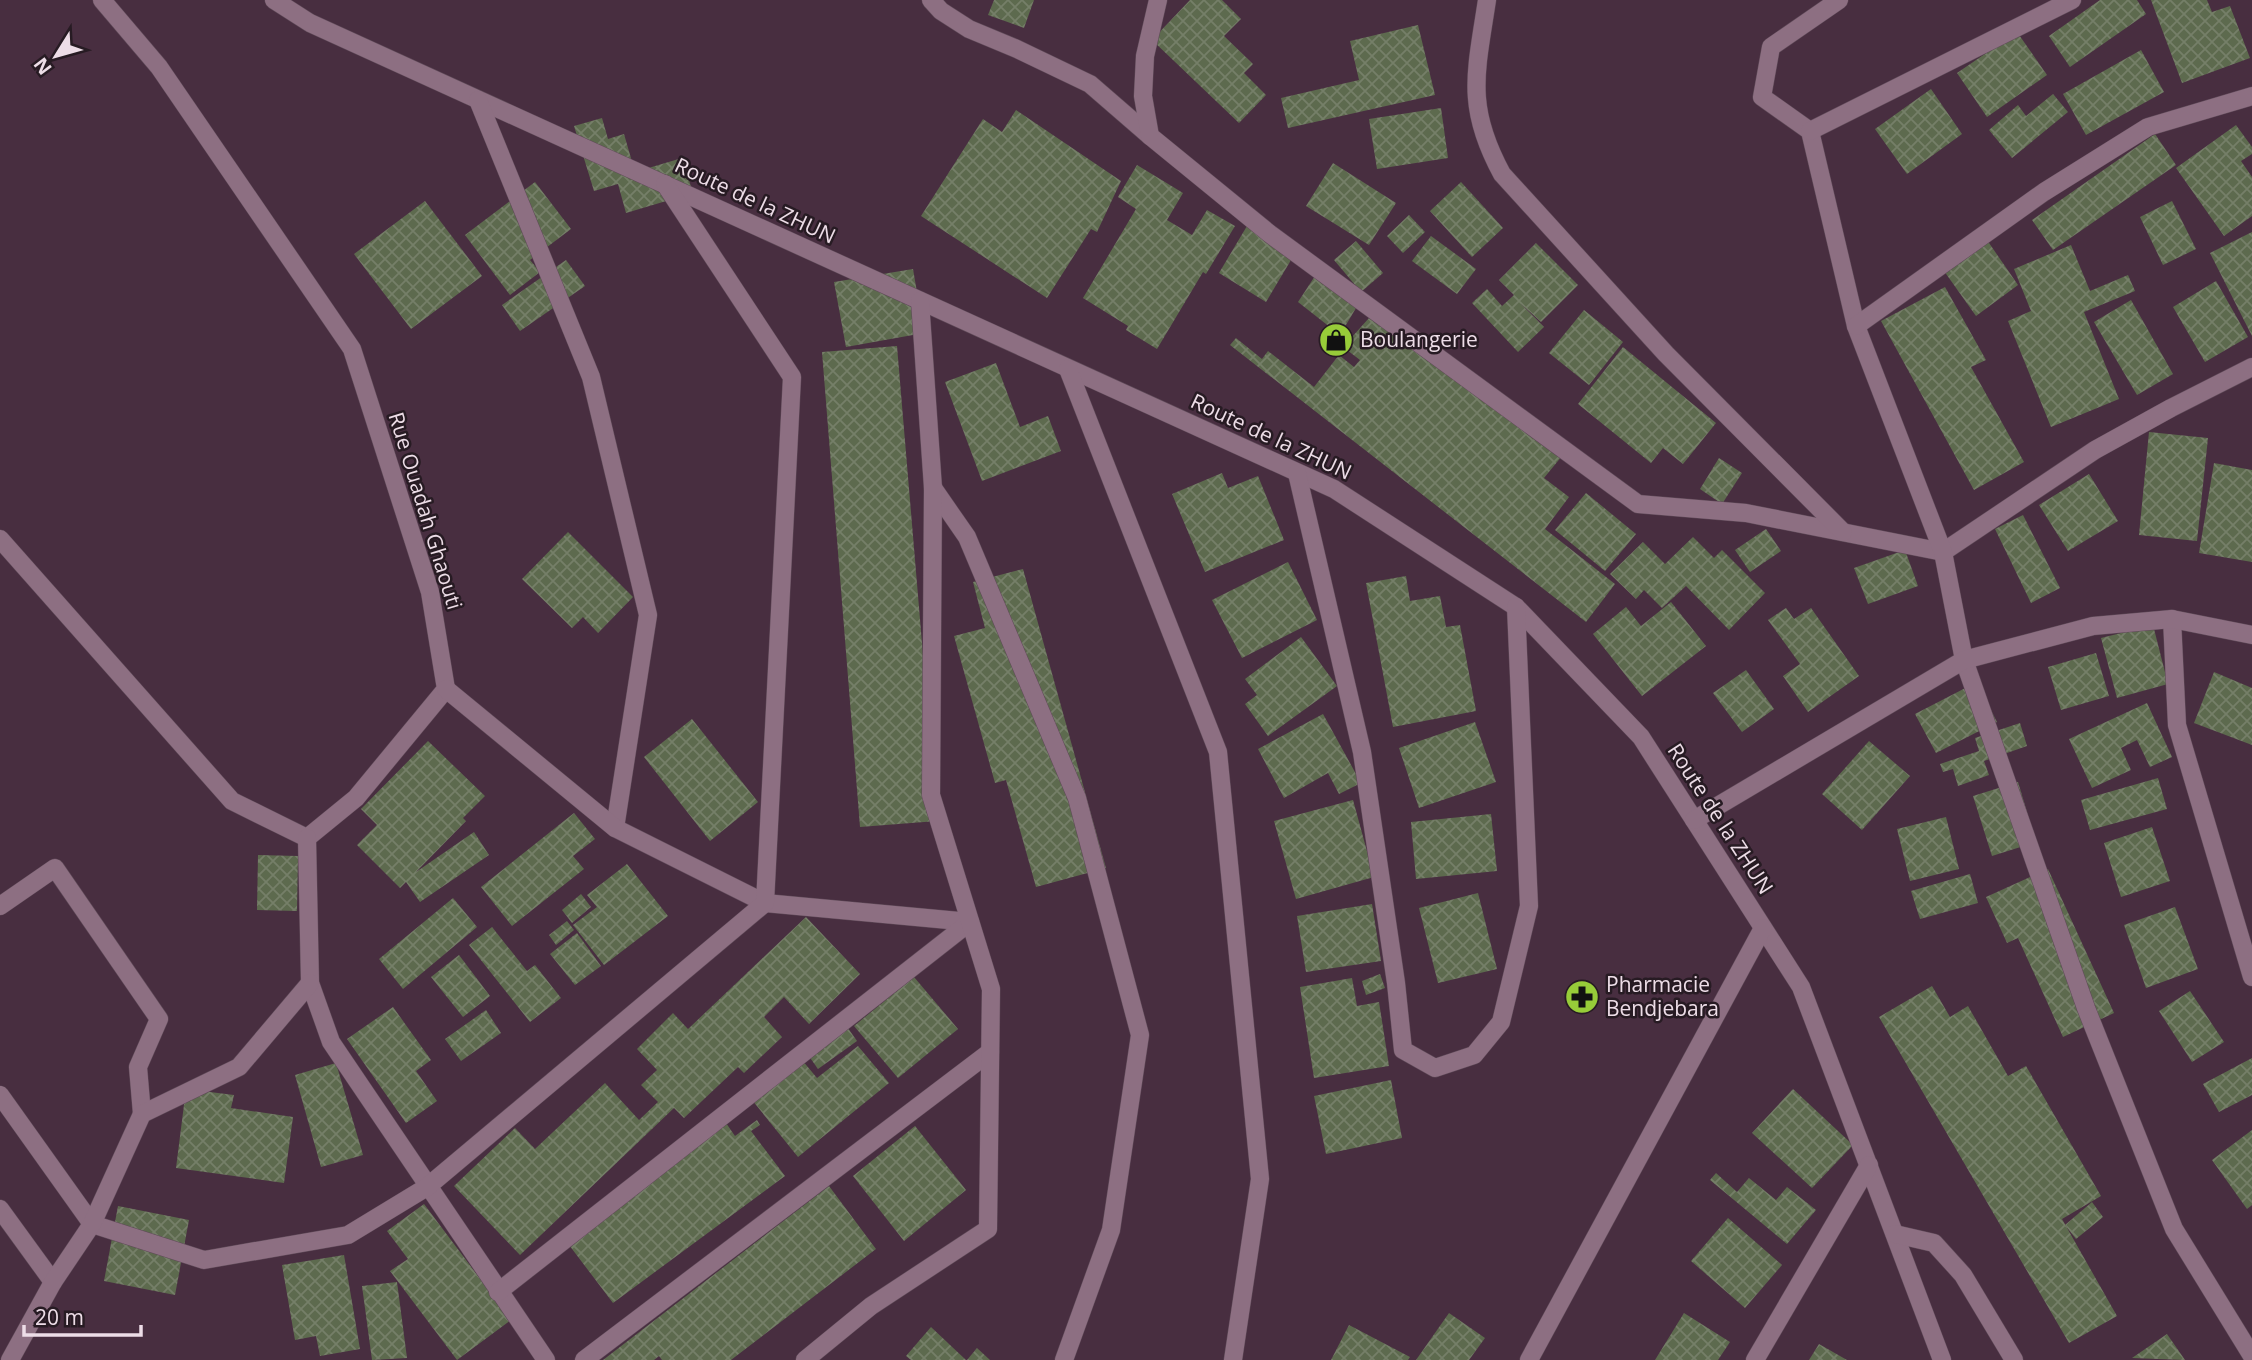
<svg xmlns="http://www.w3.org/2000/svg" width="2252" height="1360" viewBox="0 0 2252 1360" font-family="'Open Sans',sans-serif">
<style>
.building{fill:url(#building-cross-hatch)}
.lines{fill:none;stroke-linecap:round;stroke-linejoin:round}
.minor-casing{stroke:#5f4a58;stroke-width:19}
.minor{stroke:#8d6f82;stroke-width:18}
.labels{text-anchor:middle;stroke-width:5;stroke-linejoin:round;paint-order:stroke}
.street-label{font-size:21px;fill:#eddde7;stroke:#271b23}
.poi-label{font-size:21px;fill:#eddde7;stroke:#271b23;text-anchor:start}
</style>
<defs>
<pattern id="building-cross-hatch" width="8" height="8" patternUnits="userSpaceOnUse" patternTransform="scale(1.75)"><rect width="8" height="8" fill="#5d6a4e"/><path d="M0 0l8 8M0 8l8-8" fill="none" stroke="#757f68"/></pattern>
</defs>
<rect width="100%" height="100%" fill="#482e40"/>
<g class="building">
<path d="M994 0H1034L1024 28 988 15Z"/>
<path d="M1190 0H1222L1241 19 1224 36 1253 64 1244 73 1266 95 1239 123 1152 40Z"/>
<path d="M2100 0H2137L2146 14 2070 67 2049 36Z"/>
<path d="M2151 0H2207L2212 12 2230 6 2250 58 2182 83Z"/>
<path d="M1418 25 1435 95 1288 128 1281 98 1359 80 1350 41Z"/>
<path d="M2017 32 2047 75 1987 117 1957 73Z"/>
<path d="M2141 50 2164 92 2086 135 2063 94Z"/>
<path d="M1931 89 1962 134 1907 174 1875 129Z"/>
<path d="M2053 94 2068 112 2012 158 1989 130 2018 105 2026 116Z"/>
<path d="M1441 108 1448 158 1377 169 1369 119Z"/>
<path d="M1016 110 1121 181 1097 232 1091 229 1047 298 921 216 983 119 1002 132Z"/>
<path d="M602 118 608 139 624 134 635 172 682 158 693 193 626 213 618 184 594 191 574 126Z"/>
<path d="M2236 125 2252 147V154L2241 161 2252 177V216L2224 236 2176 168Z"/>
<path d="M2155 134 2176 165 2053 250 2032 220Z"/>
<path d="M1333 163 1396 203 1369 245 1306 206Z"/>
<path d="M1137 165 1183 193 1167 220 1192 235 1207 210 1235 226 1206 274 1203 272 1157 349 1126 330 1128 326 1083 298 1136 209 1118 197Z"/>
<path d="M535 182 571 229 530 260 540 272 510 295 465 235Z"/>
<path d="M1461 182 1503 228 1472 257 1430 211Z"/>
<path d="M425 201 482 276 411 329 354 254Z"/>
<path d="M2172 201 2196 249 2163 265 2140 217Z"/>
<path d="M1409 215 1425 232 1403 253 1387 236Z"/>
<path d="M1247 226 1294 255 1266 302 1219 273Z"/>
<path d="M2252 232V336L2210 253Z"/>
<path d="M1431 236 1476 269 1457 294 1412 261Z"/>
<path d="M1987 240 2018 285 1976 316 1944 271Z"/>
<path d="M1356 241 1383 273 1361 292 1334 260Z"/>
<path d="M1536 243 1578 285 1541 322 1520 303 1544 327 1518 352 1472 303 1487 289 1502 306 1514 295 1499 280Z"/>
<path d="M2071 245 2090 291 2128 275 2135 291 2084 312 2119 399 2051 427 2008 321 2031 311 2014 269Z"/>
<path d="M566 260 585 286 520 331 502 305Z"/>
<path d="M913 269 924 333 846 347 834 282Z"/>
<path d="M1315 276 1356 308 1340 335 1298 302Z"/>
<path d="M2216 281 2248 337 2205 362 2173 307Z"/>
<path d="M1945 287 1986 360 1971 367 2024 462 1974 490 1881 321Z"/>
<path d="M2131 300 2173 374 2137 395 2094 322Z"/>
<path d="M1584 310 1623 342 1589 385 1549 353Z"/>
<path d="M1369 318 1562 456 1544 478 1569 497 1545 529 1615 584 1586 622 1230 345 1236 338 1262 359 1268 351 1314 387 1339 355 1354 367 1360 360 1343 347Z"/>
<path d="M897 346 937 821 860 827 822 352Z"/>
<path d="M1623 347 1716 423 1683 464 1663 448 1651 463 1578 404Z"/>
<path d="M996 363 1020 427 1048 416 1061 451 982 481 945 382Z"/>
<path d="M2149 432 2208 438 2197 541 2139 535Z"/>
<path d="M1719 458 1742 473 1722 504 1700 489Z"/>
<path d="M2214 463 2252 470V562L2199 553Z"/>
<path d="M1222 473 1228 488 1258 476 1284 540 1205 572 1172 494Z"/>
<path d="M2089 474 2118 521 2068 551 2039 505Z"/>
<path d="M1586 493 1636 534 1605 571 1555 530Z"/>
<path d="M2023 515 2060 588 2031 603 1995 529Z"/>
<path d="M1766 529 1781 551 1750 572 1735 550Z"/>
<path d="M568 532 633 597 598 633 583 617 572 628 522 579Z"/>
<path d="M1693 537 1714 558 1722 550 1765 593 1729 630 1686 586 1662 608 1644 590 1636 599 1610 574 1643 542 1665 564Z"/>
<path d="M1905 550 1918 586 1868 604 1854 568Z"/>
<path d="M1288 562 1317 620 1242 658 1212 600Z"/>
<path d="M1023 569 1106 868 1036 887 1006 780 995 783 954 636 985 628 973 582Z"/>
<path d="M1406 576 1410 601 1440 596 1446 627 1460 625 1476 711 1393 727 1366 583Z"/>
<path d="M1671 602 1706 646 1642 696 1593 634 1626 607 1641 626Z"/>
<path d="M1786 608 1794 619 1811 608 1859 676 1808 712 1783 676 1800 664 1768 620Z"/>
<path d="M2153 625 2168 684 2117 698 2101 638Z"/>
<path d="M1301 637 1337 686 1268 736 1245 704 1257 695 1245 679Z"/>
<path d="M2096 653 2109 696 2061 710 2048 667Z"/>
<path d="M1746 670 1774 709 1742 732 1713 693Z"/>
<path d="M2214 672 2252 688V745L2194 723Z"/>
<path d="M1977 682 1997 722 1936 753 1915 714Z"/>
<path d="M2147 703 2172 757 2150 767 2137 740 2121 748 2131 770 2092 788 2069 739Z"/>
<path d="M1323 714 1361 783 1339 794 1328 773 1284 798 1258 749Z"/>
<path d="M692 719 758 802 710 841 644 757Z"/>
<path d="M1475 722 1496 782 1419 808 1399 748Z"/>
<path d="M2020 723 2027 746 1984 761 1989 775 1958 786 1953 769 1943 772 1940 764 1979 751 1975 738Z"/>
<path d="M428 741 485 796 463 818 466 821 416 872 474 832 489 855 420 902 406 882 400 888 357 845 377 825 361 809Z"/>
<path d="M1869 741 1910 776 1862 830 1822 794Z"/>
<path d="M2158 778 2167 809 2090 830 2081 800Z"/>
<path d="M2018 782 2036 842 1992 856 1973 796Z"/>
<path d="M1353 800 1374 877 1296 899 1274 821Z"/>
<path d="M574 813 595 839 573 856 584 869 512 926 481 887Z"/>
<path d="M1491 814 1497 871 1416 879 1411 822Z"/>
<path d="M1946 817 1959 869 1910 881 1897 829Z"/>
<path d="M2152 827 2170 881 2121 897 2104 843Z"/>
<path d="M258 855 298 856 297 911 257 910Z"/>
<path d="M627 864 668 916 604 965 573 925 597 907 587 895Z"/>
<path d="M2048 869 2114 1013 2063 1037 2018 938 2007 943 1986 897Z"/>
<path d="M1970 874 1978 903 1920 919 1911 891Z"/>
<path d="M1478 893 1497 969 1438 983 1419 908Z"/>
<path d="M581 894 591 907 572 923 562 910Z"/>
<path d="M453 898 477 927 403 989 379 959Z"/>
<path d="M1372 904 1381 961 1306 972 1297 916Z"/>
<path d="M2175 907 2198 969 2146 988 2124 925Z"/>
<path d="M806 917 860 974 809 1024 784 997 764 1017 782 1037 744 1073 738 1067 684 1118 674 1108 520 1255 454 1186 515 1128 535 1149 605 1083 639 1120 658 1102 641 1085 657 1070 637 1049 673 1013 688 1029Z"/>
<path d="M567 921 574 930 556 945 549 935Z"/>
<path d="M492 927 527 971 535 965 561 998 530 1022 469 945Z"/>
<path d="M577 933 601 966 575 985 550 954Z"/>
<path d="M459 955 490 996 463 1017 431 977Z"/>
<path d="M1380 974 1385 988 1366 995 1362 981Z"/>
<path d="M914 977 958 1029 898 1078 854 1026Z"/>
<path d="M1352 978 1357 1006 1379 1002 1389 1066 1314 1078 1300 987Z"/>
<path d="M1932 986 1950 1017 1968 1006 2008 1076 2026 1066 2101 1196 2062 1219 2117 1316 2069 1343 1879 1017Z"/>
<path d="M2190 991 2224 1042 2192 1062 2159 1011Z"/>
<path d="M393 1007 431 1060 416 1071 437 1101 406 1123 347 1039Z"/>
<path d="M486 1010 501 1033 461 1061 445 1039Z"/>
<path d="M845 1024 857 1041 818 1069 806 1052Z"/>
<path d="M858 1046 889 1083 798 1157 752 1100 802 1060 817 1078Z"/>
<path d="M2252 1058V1095L2219 1112 2203 1084Z"/>
<path d="M336 1063 363 1155 321 1167 295 1075Z"/>
<path d="M1391 1080 1402 1138 1326 1154 1314 1096Z"/>
<path d="M186 1089 234 1095 231 1108 293 1117 284 1183 176 1168Z"/>
<path d="M1793 1089 1853 1145 1812 1188 1752 1133Z"/>
<path d="M757 1120 760 1125 751 1131 785 1176 613 1303 566 1241 726 1123 735 1136Z"/>
<path d="M915 1126 966 1190 904 1241 853 1176Z"/>
<path d="M2252 1130V1205L2247 1209 2212 1160Z"/>
<path d="M1716 1173 1737 1192 1749 1178 1776 1200 1787 1187 1816 1210 1787 1244 1710 1180Z"/>
<path d="M829 1186 876 1249 731 1360H662L659 1356 654 1360H603Z"/>
<path d="M2092 1202 2103 1217 2076 1239 2065 1225Z"/>
<path d="M424 1204 511 1320 457 1360 390 1271 408 1259 387 1231Z"/>
<path d="M118 1206 189 1220 175 1295 104 1281Z"/>
<path d="M1728 1218 1782 1265 1745 1308 1691 1261Z"/>
<path d="M344 1255 360 1349 320 1356 316 1336 295 1340 282 1265Z"/>
<path d="M397 1282 407 1358 372 1360 362 1286Z"/>
<path d="M1449 1313 1485 1338 1469 1360H1416Z"/>
<path d="M1684 1313 1730 1342 1718 1360H1655Z"/>
<path d="M1349 1325 1410 1357 1408 1360H1331Z"/>
<path d="M931 1327 966 1360H911L906 1356Z"/>
<path d="M2167 1334 2185 1360 2132 1358Z"/>
<path d="M1819 1344 1847 1360H1809Z"/>
<path d="M977 1348 990 1360H967Z"/>
</g>
<g class="lines">
<g class="minor-casing">
<g id="minor">
<path d="M274 0 310 23 1334 489 1516 607 1641 737 1801 987 1942 1360"/>
<path d="M931 0 941 11 969 29 1017 49 1090 84 1150 136"/>
<path d="M1158 0 1145 56 1143 96 1150 136 1270 234 1638 504 1746 513 1943 552 2095 450 2171 408 2252 367"/>
<path d="M1487 0C1476 73 1465 106 1502 174L1666 354 1843 532"/>
<path d="M1839 0 1771 47 1762 97 1810 131 1856 326 1943 552 1964 660 2086 1008 2174 1229 2252 1356"/>
<path d="M478 100 591 377 648 615 615 828"/>
<path d="M1810 131 2072 0"/>
<path d="M1856 326 2044 192 2148 127 2252 96"/>
<path d="M1068 369 1218 752 1260 1179 1233 1360"/>
<path d="M1297 473 1362 752 1396 983 1403 1050 1435 1068 1474 1055 1501 1022 1529 906 1516 607"/>
<path d="M933 488 967 537 1077 798 1140 1035 1111 1230 1064 1360"/>
<path d="M0 539 232 801 307 838 356 798 446 689 430 592 352 349 159 67 102 0"/>
<path d="M2172 619 2177 725 2252 977"/>
<path d="M446 689 615 828 765 903 970 922"/>
<path d="M1694 820 1964 660 2093 626 2172 619 2252 635"/>
<path d="M307 838 310 983 331 1042 546 1360"/>
<path d="M0 906 55 868 159 1019 138 1067 142 1114"/>
<path d="M0 1095 92 1224 204 1260 348 1235 427 1187 765 903 792 377 665 184"/>
<path d="M0 1209 53 1282"/>
<path d="M1895 1234 1934 1243 1963 1275 2014 1360"/>
<path d="M498 1292 970 922"/>
<path d="M10 1360 53 1282 92 1224 142 1114 239 1067 310 983"/>
<path d="M584 1360 990 1052"/>
<path d="M805 1360 871 1306 988 1229 991 989 931 795 933 488 920 301"/>
<path d="M1529 1360 1763 928"/>
<path d="M1755 1360 1869 1165"/>
</g>
</g>
<use href="#minor" class="minor"/>
</g>
<defs>
<g id="shop-disc" transform="scale(1.75)"><circle r="9.5" fill="#97cc39" stroke="#271b23"/><path d="M-5-2.5h2.3a2.7 3.5 0 0 1 5.4 0H5L5.5 6h-11ZM-1.5-2.5h3a1.5 2.3 0 0 0-3 0Z" fill="#111"/></g>
<g id="pharmacy-disc" transform="scale(1.75)"><circle r="9.5" fill="#97cc39" stroke="#271b23"/><path d="M-2-6h4v4h4v4h-4v4h-4v-4h-4v-4h4Z" fill="#111"/></g>
</defs>
<g fill-rule="evenodd">
<use href="#shop-disc" x="1336" y="340"/>
<use href="#pharmacy-disc" x="1582" y="997"/>
</g>
<g class="labels">
<g class="street-label">
<text transform="translate(755 201) rotate(25)" y="7">Route de la ZHUN</text>
<text transform="translate(1271 437) rotate(25)" y="7">Route de la ZHUN</text>
<text transform="translate(425 511) rotate(73)" y="7">Rue Ouadah Ghaouti</text>
<text transform="translate(1720 819) rotate(57)" y="7">Route de la ZHUN</text>
</g>
<g class="poi-label">
<text x="1360" y="347">Boulangerie</text>
<text x="1606" y="992">Pharmacie<tspan x="1606" dy="24">Bendjebara</tspan></text>
</g>
</g>
<g transform="translate(56 56) rotate(233)" stroke="#271b23" stroke-width="5" paint-order="stroke">
<path d="M0-5L12 26L0 18L-12 26Z" fill="#eddde7"/>
<text y="-10" font-size="19" font-weight="bold" text-anchor="middle" fill="#eddde7">N</text>
</g>
<path d="M24 1325v10h117v-10" fill="none" stroke="#eddde7" stroke-width="3.5"/>
<text x="35" y="1325" font-size="21" fill="#eddde7" stroke="#271b23" stroke-width="5" paint-order="stroke">20 m</text>
</svg>
